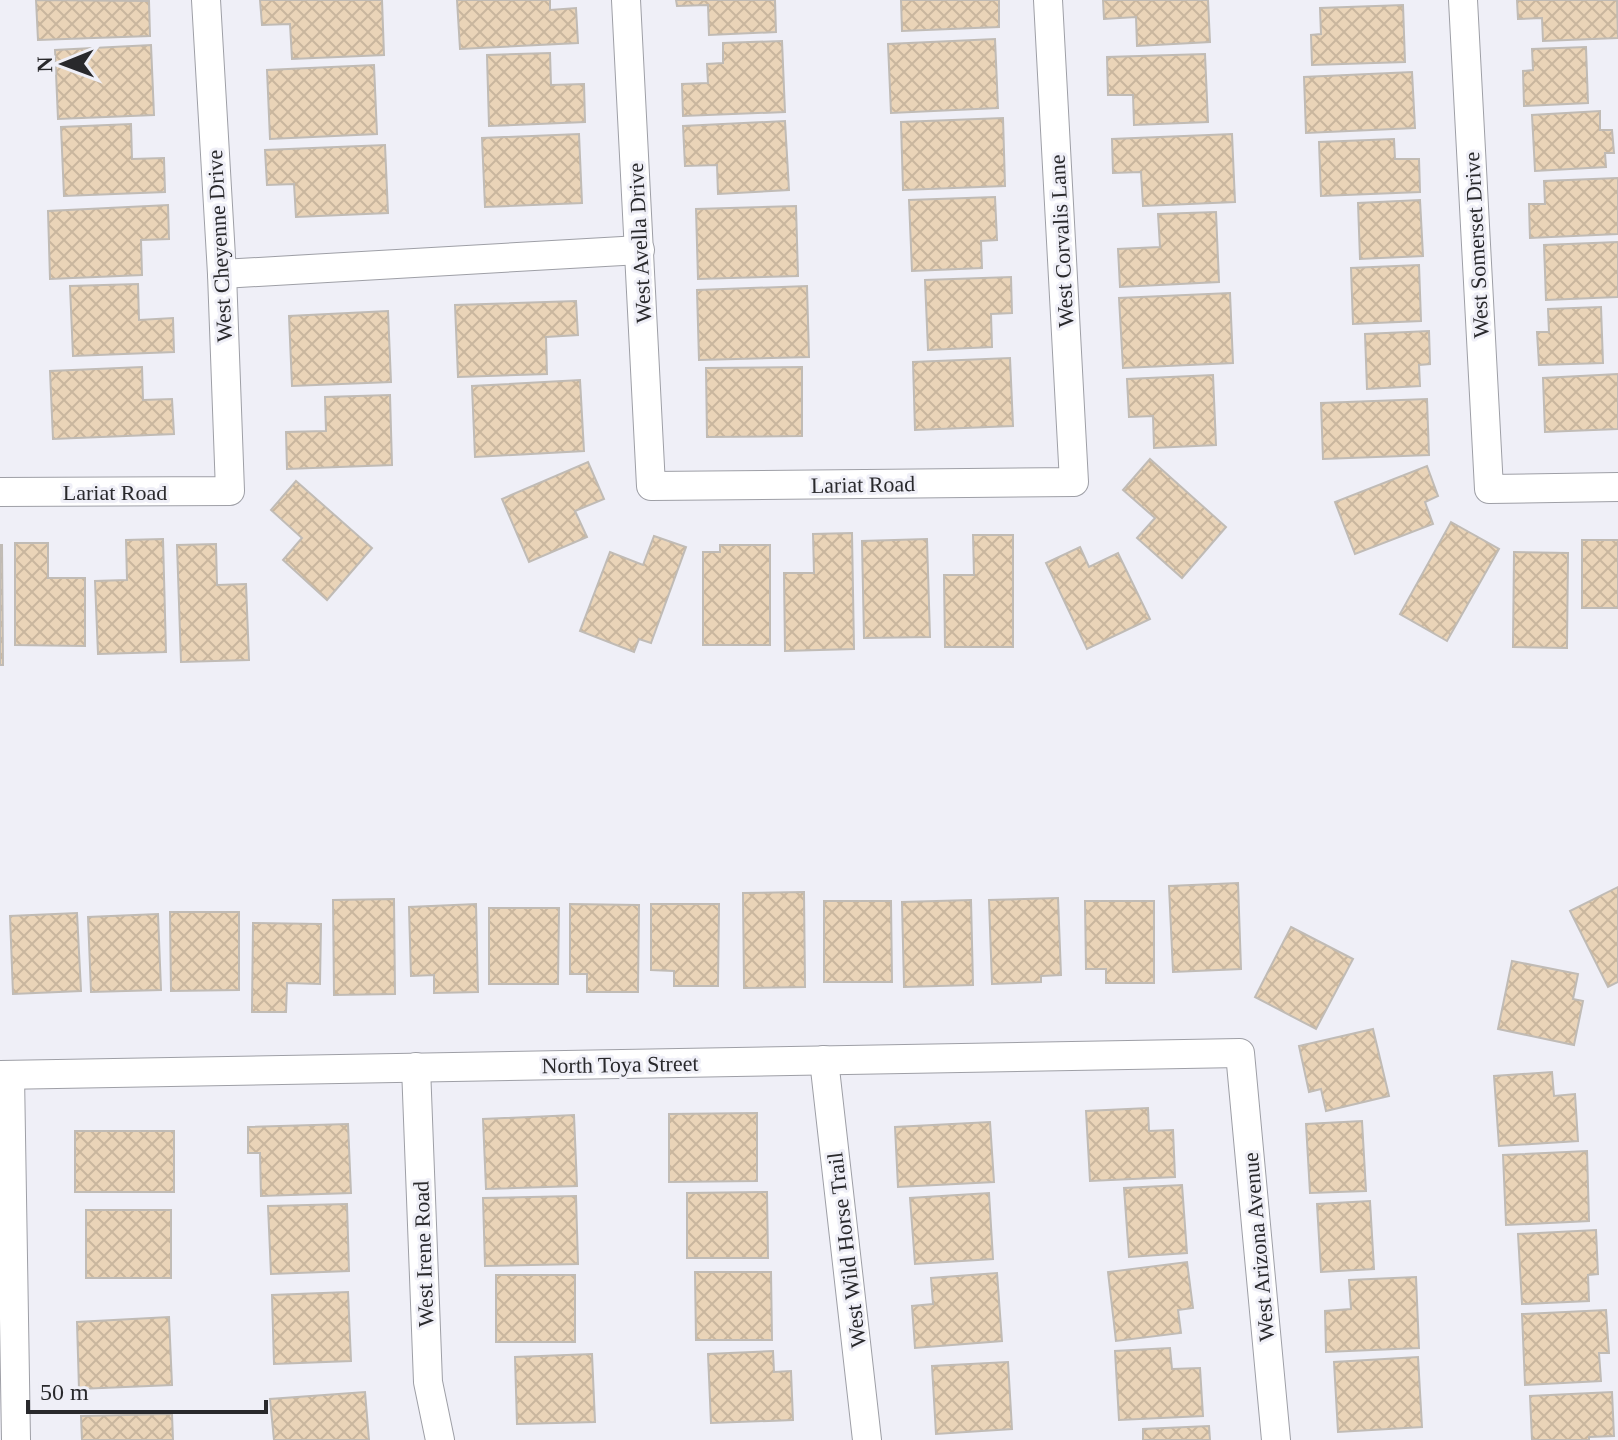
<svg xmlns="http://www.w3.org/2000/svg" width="1618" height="1440" viewBox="0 0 1618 1440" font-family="Georgia,serif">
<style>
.building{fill:url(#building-cross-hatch);stroke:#c0bbb5;stroke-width:2}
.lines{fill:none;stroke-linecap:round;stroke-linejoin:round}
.minor-casing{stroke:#9e9fa6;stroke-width:30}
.minor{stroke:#fff;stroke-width:28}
.labels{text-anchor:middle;stroke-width:6;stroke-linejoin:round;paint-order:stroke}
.street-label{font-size:22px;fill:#29292c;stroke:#efeff7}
</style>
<defs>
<pattern id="building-cross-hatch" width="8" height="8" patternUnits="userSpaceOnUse" patternTransform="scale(2)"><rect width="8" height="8" fill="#ead4b8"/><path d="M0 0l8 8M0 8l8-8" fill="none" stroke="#c9b69e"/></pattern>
</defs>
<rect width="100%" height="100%" fill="#efeff7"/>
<g class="building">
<path d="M36 0 149 1 150 36 38 40Z"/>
<path d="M260 0H382L384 55 292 59 290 24 262 25Z"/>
<path d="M457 0H550V10L576 8 578 43 460 49Z"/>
<path d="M676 0H775L776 32 709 35 708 5 677 6Z"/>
<path d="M901 0H999V27L902 31Z"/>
<path d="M1103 0H1208L1210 42 1137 46 1136 17 1104 19Z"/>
<path d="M1517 0H1617L1618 38 1543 41 1542 18 1518 19Z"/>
<path d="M1403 5 1405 62 1312 65 1311 35 1321 34 1320 8Z"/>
<path d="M995 39 998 108 891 113 888 44Z"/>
<path d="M782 41 785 112 683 116 682 84 708 83 707 64 723 63V43Z"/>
<path d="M151 45 154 115 58 119 55 50Z"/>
<path d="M1586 47 1588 103 1524 106 1523 71 1533 70 1532 49Z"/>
<path d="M550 53 551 85 584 84 585 122 489 126 487 55Z"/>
<path d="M1205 54 1208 122 1134 125 1133 95H1108L1107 57Z"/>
<path d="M374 65 377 134 270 139 267 70Z"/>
<path d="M1412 72 1415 128 1306 133 1304 77Z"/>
<path d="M1600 111V130H1612L1614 153H1605L1606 167 1535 171 1532 115Z"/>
<path d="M1003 118 1005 186 903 190 901 122Z"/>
<path d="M785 121 789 190 718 194 717 165 685 166 683 126Z"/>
<path d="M131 124 132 159 164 158 165 192 64 196 61 127Z"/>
<path d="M579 134 582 203 485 207 482 138Z"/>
<path d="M1232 134 1235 202 1143 206 1141 172 1113 173 1112 139Z"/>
<path d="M1394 139 1395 159H1419L1420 192 1321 196 1319 142Z"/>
<path d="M385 145 388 213 296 217 294 184 267 185 265 150Z"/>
<path d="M1618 178V234L1530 238 1529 204H1545L1544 181Z"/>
<path d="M995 197 997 240 981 241 982 268 912 271 909 200Z"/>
<path d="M1420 200 1423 256 1360 259 1358 203Z"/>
<path d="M168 205 169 239 141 240 142 275 50 279 48 211Z"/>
<path d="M796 206 798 276 698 279 696 209Z"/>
<path d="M1216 212 1219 282 1120 287 1118 249 1160 247 1158 214Z"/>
<path d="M1618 242V297L1546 300 1544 245Z"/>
<path d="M1419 265 1421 321 1353 324 1351 268Z"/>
<path d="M1011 277 1012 313 991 314 992 347 928 350 925 280Z"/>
<path d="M138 284 139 320 173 318 174 352 73 356 70 286Z"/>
<path d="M807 286 809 357 699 360 697 290Z"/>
<path d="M1230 293 1233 363 1123 368 1119 298Z"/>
<path d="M576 301 578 335 546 337 547 374 458 377 455 305Z"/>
<path d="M1601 307 1603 363 1539 365 1537 332H1549L1548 309Z"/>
<path d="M388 311 391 382 292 386 289 316Z"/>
<path d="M1429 331 1430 364 1419 365 1420 386 1367 389 1365 334Z"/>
<path d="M1010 358 1013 426 915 430 913 362Z"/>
<path d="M142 367 143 400 172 399 174 434 53 439 50 371Z"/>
<path d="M802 367V436L707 437 706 368Z"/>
<path d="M1618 374V429L1545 432 1543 378Z"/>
<path d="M1213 375 1216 445 1154 448 1153 416 1129 417 1127 379Z"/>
<path d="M580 380 584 451 475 457 472 386Z"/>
<path d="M390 395 392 465 287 469 286 432 326 431 325 397Z"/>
<path d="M1427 399 1429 455 1323 459 1321 403Z"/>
<path d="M1150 459 1226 527 1182 578 1137 538 1155 518 1123 490Z"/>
<path d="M588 462 604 499 575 511 587 537 529 562 502 499Z"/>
<path d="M1427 466 1438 496 1425 502 1433 524 1355 554 1335 502Z"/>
<path d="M296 481 372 548 327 600 283 560 302 538 271 510Z"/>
<path d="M1451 522 1499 549 1447 641 1400 614Z"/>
<path d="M852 533 854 649 785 651 784 573H814L813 534Z"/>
<path d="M973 535H1013V647H945L944 575H974Z"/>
<path d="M654 536 686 547 651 643 639 639 634 652 580 631 610 552 643 565Z"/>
<path d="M163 539 166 652 98 654 95 581 127 580 126 540Z"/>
<path d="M927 539 930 637 864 638 862 541Z"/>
<rect x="1582" y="540" width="36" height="68"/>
<path d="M15 543H48V578H85V646L15 645Z"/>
<path d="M216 544 217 585 246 584 249 660 181 662 177 545Z"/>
<path d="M0 545H2L3 665H0Z"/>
<path d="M720 545H770V645H703V552H720Z"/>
<path d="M1080 547 1089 567 1118 553 1150 619 1087 649 1046 563Z"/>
<path d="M1514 552 1568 553 1567 648 1513 647Z"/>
<path d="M1238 883 1241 969 1173 972 1169 886Z"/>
<path d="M1618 887V982L1608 987 1570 911Z"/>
<path d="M804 892 805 987 744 988 743 893Z"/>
<path d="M1058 898 1061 975 1041 976V982L992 984 989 900Z"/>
<path d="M394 899 395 994 334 995 333 900Z"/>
<path d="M971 900 973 985 904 987 902 902Z"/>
<path d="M824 901H891L892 982H824Z"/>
<path d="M1085 901H1154V983H1106V969H1086Z"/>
<path d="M476 904 478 992 434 993V975L411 976 409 907Z"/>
<path d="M570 904 639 905 638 992H587V974H570Z"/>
<path d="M651 904H719L718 986H674V971L651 970Z"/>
<path d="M489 908H559L558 984H489Z"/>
<path d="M170 912H239V990L171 991Z"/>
<path d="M77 913 81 991 13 994 10 916Z"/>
<path d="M158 914 161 990 91 992 88 917Z"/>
<path d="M253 923 321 924 320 984 287 983 286 1012H252Z"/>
<path d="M1291 927 1353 959 1316 1029 1255 997Z"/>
<path d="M1512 961 1578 974 1573 999 1583 1001 1574 1045 1498 1029Z"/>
<path d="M1373 1029 1389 1096 1326 1111 1321 1089 1309 1092 1299 1046Z"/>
<path d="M1552 1072 1554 1096 1575 1094 1578 1141 1499 1146 1494 1076Z"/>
<path d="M1148 1108 1149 1131 1173 1130 1175 1177 1090 1181 1086 1111Z"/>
<path d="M757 1113V1181L669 1182V1114Z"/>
<path d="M574 1115 577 1186 486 1189 483 1119Z"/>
<path d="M1362 1121 1366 1191 1310 1193 1306 1124Z"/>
<path d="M990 1122 994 1182 898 1187 895 1127Z"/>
<path d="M348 1124 351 1193 261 1196 260 1153H248V1127Z"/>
<rect x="75" y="1131" width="99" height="61"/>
<path d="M1587 1151 1589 1221 1506 1225 1503 1155Z"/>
<path d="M1182 1185 1187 1253 1129 1257 1124 1188Z"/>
<path d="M767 1192 768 1258H687V1193Z"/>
<path d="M989 1193 993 1259 915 1264 910 1198Z"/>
<path d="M576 1196 578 1264 485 1266 483 1198Z"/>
<path d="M1370 1201 1374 1269 1321 1272 1317 1204Z"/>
<path d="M347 1204 349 1271 271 1274 268 1206Z"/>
<rect x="86" y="1210" width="85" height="68"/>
<path d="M1596 1230 1598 1274 1588 1275 1589 1301 1522 1304 1518 1234Z"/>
<path d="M1187 1262 1193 1308 1178 1310 1181 1333 1116 1341 1108 1272Z"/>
<path d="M695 1272H771L772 1340H696Z"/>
<path d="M997 1273 1002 1341 915 1348 912 1306 933 1304 931 1278Z"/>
<rect x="496" y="1275" width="79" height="67"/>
<path d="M1416 1277 1419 1348 1326 1352 1325 1311 1351 1309 1349 1280Z"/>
<path d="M348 1292 351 1361 274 1364 272 1295Z"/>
<path d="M1606 1310 1609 1353H1599L1601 1381 1525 1385 1522 1314Z"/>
<path d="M169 1317 172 1385 79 1389 77 1322Z"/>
<path d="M1170 1348 1172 1369 1200 1368 1203 1416 1119 1420 1115 1351Z"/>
<path d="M773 1351 774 1372 791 1371 793 1420 711 1423 708 1354Z"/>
<path d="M592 1354 595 1422 517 1424 515 1357Z"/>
<path d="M1418 1357 1422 1427 1338 1432 1334 1362Z"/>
<path d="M1008 1362 1012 1429 936 1434 932 1366Z"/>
<path d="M365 1392 369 1440H274L270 1399Z"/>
<path d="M1612 1392 1614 1436 1589 1437V1440H1532L1530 1396Z"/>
<path d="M172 1414 173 1440H82L81 1416Z"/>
<path d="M1209 1426 1210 1440H1143V1429Z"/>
</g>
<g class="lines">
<g class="minor-casing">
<g id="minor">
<path d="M626 0 651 486 1074 482 1048 0"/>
<path d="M1463 0 1489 489 1618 487"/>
<path d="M222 274 640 250"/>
<path d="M0 492 230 491 222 274 206 0"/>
<path d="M824 1060 867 1440"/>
<path d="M416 1067 428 1382 440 1440"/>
<path d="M0 1075 1240 1053 1276 1440"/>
<path d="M10 1075 16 1440"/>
</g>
</g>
<use href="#minor" class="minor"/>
</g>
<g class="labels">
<g class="street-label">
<text transform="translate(1061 241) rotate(-93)" y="8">West Corvalis Lane</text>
<text transform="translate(639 243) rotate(-93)" y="8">West Avella Drive</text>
<text transform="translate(1476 245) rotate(-93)" y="8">West Somerset Drive</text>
<text transform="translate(219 246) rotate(-93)" y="8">West Cheyenne Drive</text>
<text transform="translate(863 484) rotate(-1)" y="8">Lariat Road</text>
<text x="115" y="500">Lariat Road</text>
<text transform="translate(620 1064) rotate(-1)" y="8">North Toya Street</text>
<text transform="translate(1258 1247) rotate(-95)" y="8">West Arizona Avenue</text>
<text transform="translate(846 1250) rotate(-97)" y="8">West Wild Horse Trail</text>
<text transform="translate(423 1254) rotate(-92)" y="8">West Irene Road</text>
</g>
</g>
<g transform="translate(64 64) rotate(269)" stroke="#efeff7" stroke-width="6" paint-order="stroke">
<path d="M0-6L14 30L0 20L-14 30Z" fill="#29292c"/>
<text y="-12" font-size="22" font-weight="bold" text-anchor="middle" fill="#29292c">N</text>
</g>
<path d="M28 1400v12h238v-12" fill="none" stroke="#29292c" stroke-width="4"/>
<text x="40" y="1400" font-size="24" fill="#29292c" stroke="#efeff7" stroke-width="6" paint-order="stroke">50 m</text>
</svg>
